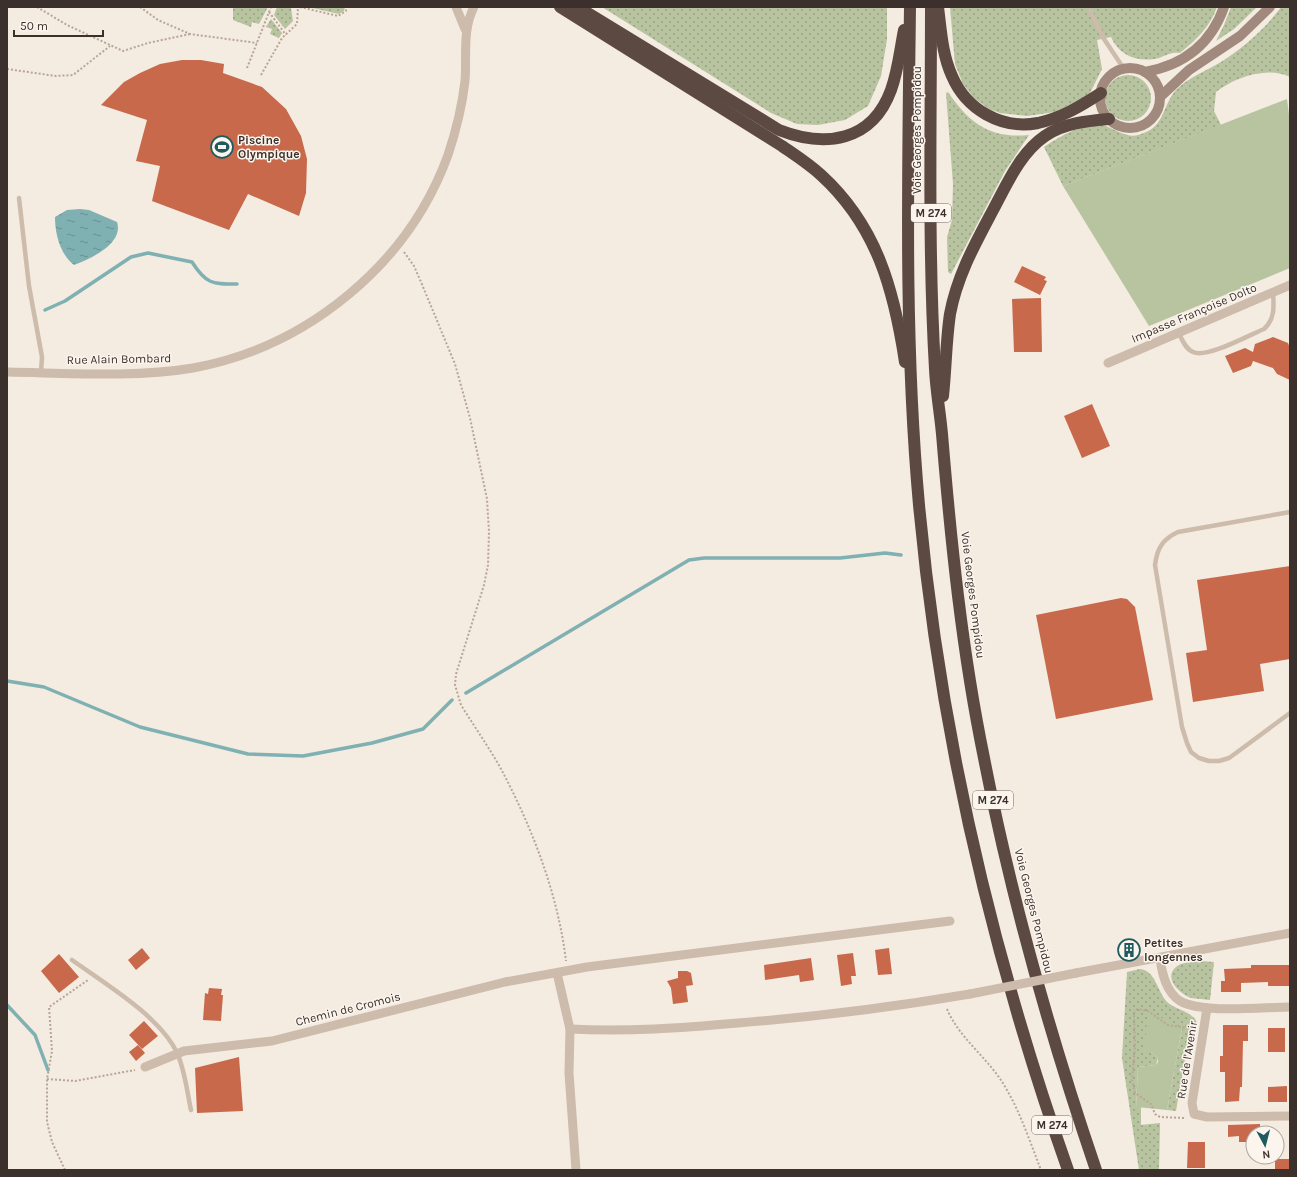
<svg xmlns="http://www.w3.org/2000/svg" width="1297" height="1177" viewBox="0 0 1297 1177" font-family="Karla,sans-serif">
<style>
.grass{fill:url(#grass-dots)}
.green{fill:#b8c4a0}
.water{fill:url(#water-ripples)}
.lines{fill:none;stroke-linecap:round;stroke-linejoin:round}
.stream{stroke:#7fb0b2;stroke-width:3.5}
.building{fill:#c8694b}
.path{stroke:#b9a596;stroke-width:2;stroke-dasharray:2 2;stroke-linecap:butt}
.lane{stroke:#cdbbac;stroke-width:4.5}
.street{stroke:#cdbbac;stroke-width:9}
.secondary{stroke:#a18a7d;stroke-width:10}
.highway{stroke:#5c4a42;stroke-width:12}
.street-bridge{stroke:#cdbbac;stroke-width:9}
.labels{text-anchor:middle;stroke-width:3;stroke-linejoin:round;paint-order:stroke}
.shield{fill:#fbf5ee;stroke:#756b66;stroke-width:1}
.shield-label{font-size:11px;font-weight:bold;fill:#3b302b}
.street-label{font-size:12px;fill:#3b302b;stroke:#fbf5ee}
.poi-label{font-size:12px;font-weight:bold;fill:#3b302b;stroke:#fbf5ee;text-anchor:start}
</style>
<defs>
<pattern id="grass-dots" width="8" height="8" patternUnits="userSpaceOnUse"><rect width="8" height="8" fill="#b8c4a0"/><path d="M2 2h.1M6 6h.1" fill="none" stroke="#97a083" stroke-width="1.8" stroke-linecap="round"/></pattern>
<pattern id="water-ripples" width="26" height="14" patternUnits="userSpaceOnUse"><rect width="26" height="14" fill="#7fb0b2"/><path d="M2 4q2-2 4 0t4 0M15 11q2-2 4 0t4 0" fill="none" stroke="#699091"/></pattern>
</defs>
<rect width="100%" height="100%" fill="#f4ebe1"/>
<g class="grass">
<path d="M233 7H268L259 24 252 22 251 27 233 20Z"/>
<path d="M277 7 291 8 293 21 285 29 274 15Z"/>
<path d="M308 7H345L344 11 339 14Z"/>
<path d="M602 7H887V39L881 76 868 106 845 120 818 125 797 124 771 113Z"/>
<path d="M950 7H1217C1210 27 1196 40 1180 53 1171 52 1167 55 1159 58 1139 63 1119 56 1111 37L1097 40 1102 69 1089 95 1055 112 1027 116 1000 113 989 109 974 98 963 84 955 64Z"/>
<path d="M1231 7H1257L1234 29 1216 41 1224 25Z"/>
<path d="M1281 7H1290V77C1268 66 1235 77 1216 92L1214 111 1221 125 1063 186 1044 147C1060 136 1087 120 1106 126 1116 130 1127 138 1138 135 1165 128 1161 109 1175 91 1187 78 1206 71 1221 62 1242 49 1267 27 1281 7Z"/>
<path d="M271 19 282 33 279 38 270 34 272 29 266 27Z"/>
<circle cx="1128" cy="98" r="23"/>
<path d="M948 92C969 123 990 139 1029 135L1005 171 951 274 948 272 947 237 952 220 953 184 946 93Z"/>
<path d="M1200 961 1214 962 1210 1000C1204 999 1197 999 1191 998 1180 994 1163 978 1176 967 1182 962 1192 962 1200 961Z"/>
<path d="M1140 969C1156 971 1157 991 1167 1002 1174 1009 1194 1012 1197 1023L1195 1029 1190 1030 1176 1111 1167 1110 1182 1028 1145 1052H1151L1158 1058 1156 1065 1138 1067 1136 1106 1141 1107V1125L1160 1123 1159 1170H1139L1122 1058 1127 972Z"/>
</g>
<g class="green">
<path d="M1287 99 1290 122V268L1149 326 1063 186Z"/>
<path d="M1148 1011 1182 1028 1167 1110 1136 1107 1138 1067 1156 1065 1158 1062V1058L1151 1052H1144Z"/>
</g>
<path class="water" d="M80 209 89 210 117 222C124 244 90 259 74 265 60 254 55 234 55 217L67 210Z"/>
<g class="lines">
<g class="stream">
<path d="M45 310 65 301 131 257 148 253 192 262C206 284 212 284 237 284"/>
<path d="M7 681 44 687 140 727 248 754 303 756 372 743 423 729 452 700"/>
<path d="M466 693 689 560 704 558H840L885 553 901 555"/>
<path d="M7 1005 35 1035 48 1070"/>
</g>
</g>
<g class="building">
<path d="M182 60H201L224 64 223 73 262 87 286 109 301 136 307 159 306 193 299 216 248 194 229 230 152 201 160 166 136 161 147 120 101 105 124 82 140 73 160 64Z"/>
<path d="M1022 266 1046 277 1044 280 1047 281 1040 295 1014 282Z"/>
<path d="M1041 298 1042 352H1014L1012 299Z"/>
<path d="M1273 337 1288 343 1290 348V380L1277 374 1273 368 1253 361 1251 366 1233 373 1225 356 1245 348 1253 352 1255 344Z"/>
<path d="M1092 404 1110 446 1082 458 1064 416Z"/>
<path d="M1290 566V659L1260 664 1264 691 1193 702 1186 653 1207 650 1197 580Z"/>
<path d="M1121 598 1127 599 1135 607 1153 700 1056 719 1036 615Z"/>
<path d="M142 948 150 958 136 970 128 960Z"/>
<path d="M889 948 892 974 878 975 875 950Z"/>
<path d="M853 953 856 976H851L852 984 841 986 837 955Z"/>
<path d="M59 954 79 977 59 993 41 971Z"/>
<path d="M811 958 814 980 800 982 799 975 765 980 764 965Z"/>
<path d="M1251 965H1290V986H1268V982L1241 983V992H1221V981H1225L1224 969 1251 968Z"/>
<path d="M678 971H687L691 973 693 985 686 986 688 1002 673 1004 671 988 667 981 678 978Z"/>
<path d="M209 988 222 989 221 995H223L221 1021 203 1020 205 993 208 994Z"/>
<path d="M144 1021 158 1036 142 1049 129 1035Z"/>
<path d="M1223 1025H1248V1041H1243L1242 1087H1240L1239 1101 1225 1102V1072H1220V1056H1223Z"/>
<rect x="1268" y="1028" width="17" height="24"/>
<path d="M138 1045 145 1053 136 1061 129 1052Z"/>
<path d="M239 1057 243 1111 197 1113 195 1068Z"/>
<path d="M1287 1086V1102H1268V1087Z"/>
<path d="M1260 1124V1133H1253V1142H1239V1136L1228 1137V1125Z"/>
<path d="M1188 1142H1205V1168H1187Z"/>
<rect x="1275" y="1159" width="15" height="11"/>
</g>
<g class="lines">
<g class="path">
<path d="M37 7 67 25 123 51 148 43 190 34"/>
<path d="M140 7 158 20 190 34 257 43"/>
<path d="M300 7 338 16 346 11V7"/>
<path d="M269 12 286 35"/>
<path d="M247 68 271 7"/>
<path d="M7 69 56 76 73 75 110 46"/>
<path d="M261 75 282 38 297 24 298 7"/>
<path d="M404 252 414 266 421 282 455 364 470 418 487 499 489 532 488 565 484 585 456 674 455 685 461 705C474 726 488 746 500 767 532 827 558 894 566 961"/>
<path d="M947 1009C959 1038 988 1058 1004 1085 1020 1111 1030 1142 1041 1170"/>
<path d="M47 1079 75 1081 135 1070"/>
<path d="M1184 1118 1160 1117 1155 1114 1151 1104 1135 1093 1132 1080 1135 1047 1134 1013 1137 1009 1148 1011 1168 1025 1193 1029"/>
<path d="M65 1170 52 1142 47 1122V1079L52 1051 49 1007 88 980"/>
</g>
<g class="lane">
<path d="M1090 11 1104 39 1124 69"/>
<path d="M19 198 29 286 42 357 41 372"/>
<path d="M1178 332C1182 339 1185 349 1193 352 1206 359 1249 335 1264 329 1275 319 1274 307 1273 292"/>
<path d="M1290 512 1178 532C1163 539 1157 548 1155 565L1182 727 1187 743 1191 752 1199 758 1209 761H1219L1229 758 1236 753 1290 713"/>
<path d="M72 960C104 983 161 1017 177 1053 185 1070 187 1092 191 1110"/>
</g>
<g class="street">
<path d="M456 7 465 29"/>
<path d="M1108 363 1290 285"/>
<path d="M7 372C66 373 134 378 193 368 307 347 408 265 448 155 456 131 462 107 465 81 467 56 462 30 474 7"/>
<path d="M1160 958C1162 974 1166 992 1180 1001 1203 1014 1263 1007 1290 1007"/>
<path d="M557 973 570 1029 569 1073 576 1170"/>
<path d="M1076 973 1290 933"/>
<path d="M1207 1008 1192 1103 1194 1114 1207 1117 1290 1116"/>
<path d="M570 1029C626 1032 682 1028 738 1023 816 1017 893 1007 970 994"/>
<path d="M145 1067 184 1051 272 1041 505 982 587 967 950 921"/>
</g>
<g class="secondary">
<circle cx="1130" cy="98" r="30"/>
<path d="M1145 72C1184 65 1211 44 1224 7"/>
<path d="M1161 96 1189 70 1240 36 1270 7"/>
</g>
<g class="highway">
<path d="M560 7 782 146C795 155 809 164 821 175 877 226 894 290 905 362"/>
<path d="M578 7 779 130C825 148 872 142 891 90 898 71 900 50 904 30"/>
<path d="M910 7C908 173 904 340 919 505 940 733 992 955 1068 1170"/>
<path d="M931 7C931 128 928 249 935 369 936 391 940 412 942 434 951 543 962 651 984 758 1011 898 1050 1035 1096 1170"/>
<path d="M938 7C941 30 942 54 952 76 966 109 1001 130 1038 123 1061 118 1081 106 1101 93"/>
<path d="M943 396C946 368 946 341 950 314 957 276 975 244 993 210 1007 184 1020 153 1045 136 1064 123 1087 121 1109 119"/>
</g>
<path class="street-bridge" d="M970 994 1076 973"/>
</g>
<defs>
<g id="stadium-ring" transform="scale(1.15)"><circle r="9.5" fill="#fbf5ee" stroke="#1f5a5e" stroke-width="1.5"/><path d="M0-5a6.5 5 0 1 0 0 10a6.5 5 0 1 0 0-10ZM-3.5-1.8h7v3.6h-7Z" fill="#1f5a5e"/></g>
<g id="building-ring" transform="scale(1.15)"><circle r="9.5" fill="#fbf5ee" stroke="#1f5a5e" stroke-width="1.5"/><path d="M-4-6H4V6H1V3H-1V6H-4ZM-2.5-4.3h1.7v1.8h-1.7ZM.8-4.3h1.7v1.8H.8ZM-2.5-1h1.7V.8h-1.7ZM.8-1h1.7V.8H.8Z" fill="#1f5a5e"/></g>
</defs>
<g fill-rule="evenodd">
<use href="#stadium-ring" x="222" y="147"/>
<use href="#building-ring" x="1129" y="950"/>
</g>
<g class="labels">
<g class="shield">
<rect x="911" y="204" width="40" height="18" rx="3"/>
<rect x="973" y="791" width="40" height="18" rx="3"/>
<rect x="1032" y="1116" width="40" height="18" rx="3"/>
</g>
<g class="shield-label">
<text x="931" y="217">M 274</text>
<text x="993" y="804">M 274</text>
<text x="1052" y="1129">M 274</text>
</g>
<g class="street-label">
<text transform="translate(917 130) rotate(-90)" y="4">Voie Georges Pompidou</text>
<text transform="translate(1194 313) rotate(-23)" y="4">Impasse Françoise Dolto</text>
<text transform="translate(119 359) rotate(-1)" y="4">Rue Alain Bombard</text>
<text transform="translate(973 595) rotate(83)" y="4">Voie Georges Pompidou</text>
<text transform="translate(1034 911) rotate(76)" y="4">Voie Georges Pompidou</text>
<text transform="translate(348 1009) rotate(-14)" y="4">Chemin de Cromois</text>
<text transform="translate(1187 1060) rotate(-81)" y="4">Rue de l'Avenir</text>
</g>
<g class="poi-label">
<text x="238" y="144">Piscine<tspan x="238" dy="14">Olympique</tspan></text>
<text x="1144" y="947">Petites<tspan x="1144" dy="14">longennes</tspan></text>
</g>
</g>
<rect width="1297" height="1177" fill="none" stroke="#3b302b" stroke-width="16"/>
<g transform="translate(1265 1145) rotate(173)"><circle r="19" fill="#fbf5ee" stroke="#aea6a0"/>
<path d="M0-3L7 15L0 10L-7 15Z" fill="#1f5a5e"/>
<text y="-6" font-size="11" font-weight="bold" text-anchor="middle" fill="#3b302b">N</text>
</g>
<path d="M14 30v6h89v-6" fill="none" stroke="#3b302b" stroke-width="2"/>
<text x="20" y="30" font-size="12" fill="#3b302b" stroke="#fbf5ee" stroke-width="3" paint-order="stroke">50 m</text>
</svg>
